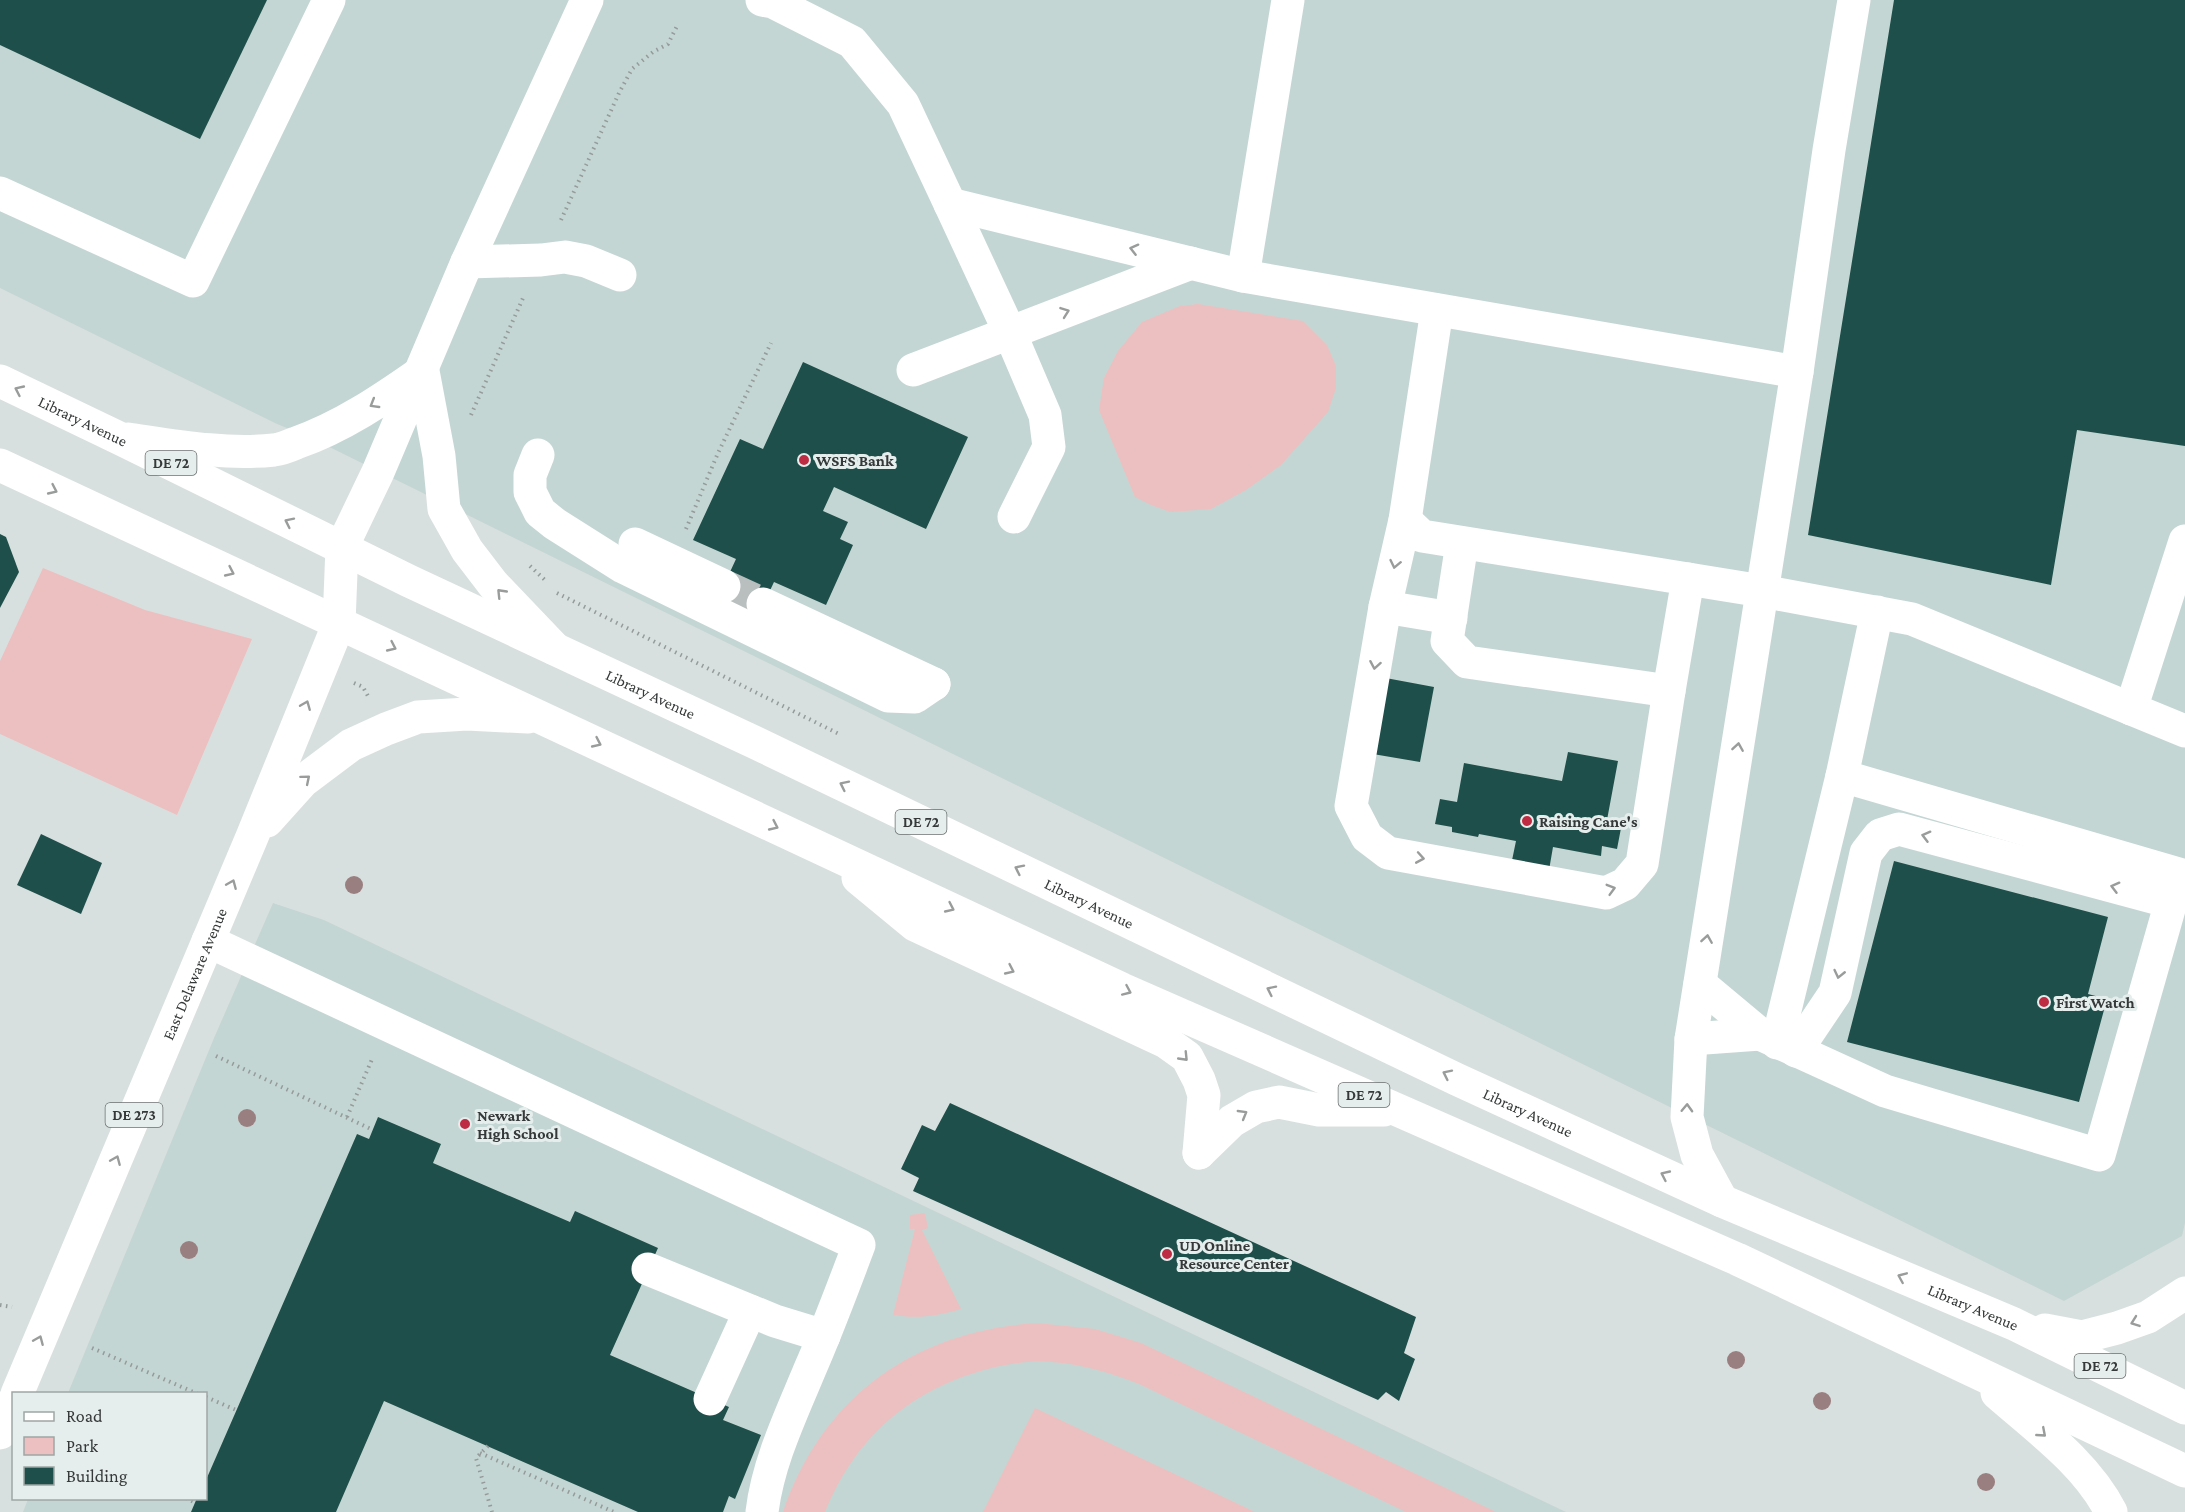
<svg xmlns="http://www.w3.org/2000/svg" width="2185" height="1512" viewBox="0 0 2185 1512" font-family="'Crimson Pro',serif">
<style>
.built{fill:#c4d6d3}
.green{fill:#ecc0c0}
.building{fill:#1f4f4b}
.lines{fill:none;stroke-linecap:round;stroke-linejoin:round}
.minor-tunnel{stroke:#b8bfbe;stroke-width:33;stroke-dasharray:33 16;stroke-linecap:butt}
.path{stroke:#959b9b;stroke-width:4;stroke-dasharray:1.5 4.5;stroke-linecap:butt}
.minor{stroke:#fff;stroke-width:33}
.major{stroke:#fff;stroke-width:33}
.tree{fill:#9a7f80}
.oneway{stroke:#9a9c9c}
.poi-dot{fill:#bd2c42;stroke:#e5eeed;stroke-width:2}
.labels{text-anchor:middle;stroke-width:6;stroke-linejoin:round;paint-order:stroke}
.shield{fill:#e5eeed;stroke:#6a6f6f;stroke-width:1.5}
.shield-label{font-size:15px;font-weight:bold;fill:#363939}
.street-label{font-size:16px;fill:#363939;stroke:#e5eeed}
.poi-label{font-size:16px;font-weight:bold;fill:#363939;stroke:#e5eeed;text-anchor:start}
</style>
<rect width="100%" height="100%" fill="#d8e0df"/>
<g class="built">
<path d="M0 0H2185V1223L2182 1236 2064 1301 311 438 277 424 0 288Z"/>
<path d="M273 903 324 920 1566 1512H23L28 1499 206 1498V1394L68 1393 214 1038Z"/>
</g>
<g class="green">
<path d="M1198 304 1303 321 1327 345 1336 366V388L1328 412 1281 465 1246 490 1211 509 1170 512 1151 505 1135 497 1099 410 1104 378 1118 351 1142 322 1180 306Z"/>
<path d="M43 568 145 610 252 639 177 815 0 734V661Z"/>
<path d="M925 1213 928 1228 922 1230 961 1309C938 1316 917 1319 893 1315L915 1229H910V1215Z"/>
<path d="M1037 1323 1095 1329 1141 1343 1496 1512H1406L1139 1384C1111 1373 1082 1364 1051 1362 1025 1360 998 1365 974 1373 902 1396 853 1443 825 1512H783C823 1395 916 1331 1037 1323Z"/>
<path d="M1035 1408 1255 1512H983Z"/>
</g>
<g class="building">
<path d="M0 0H267L200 139 0 45Z"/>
<path d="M1894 0H2185V446L2077 430 2051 585 1808 535Z"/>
<path d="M803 362 968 437 926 529 834 487 823 511 848 522 840 539 853 545 826 605 774 582 758 616 718 598 736 559 693 540 740 439 763 449Z"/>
<path d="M0 534 6 537 19 572 0 608Z"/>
<path d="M1375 676 1434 687 1420 762 1361 752Z"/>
<path d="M1568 752 1618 761 1607 820 1622 823 1617 849 1602 846 1601 856 1553 847 1548 876 1510 870 1516 841 1479 834 1478 837 1452 832V827L1435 824 1440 799 1457 802 1464 763 1562 781Z"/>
<path d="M41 834 102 863 81 914 17 885Z"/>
<path d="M1894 861 2108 917 2088 994 2107 999 2079 1102 1847 1042Z"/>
<path d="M950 1103 1416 1317 1404 1353 1415 1359 1399 1401 1386 1392 1378 1400 913 1191 919 1178 901 1169 922 1125 935 1131Z"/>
<path d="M378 1117 441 1144 433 1163 570 1222 575 1211 658 1248 610 1355 729 1407 723 1420 761 1435 735 1499 729 1496 723 1512H638L384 1401 336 1512H191L197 1498H206V1480L357 1134 369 1139Z"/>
</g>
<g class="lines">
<path class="minor-tunnel" d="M724 586 763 604"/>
<g class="path">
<path d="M561 220 619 93 632 69 653 52 668 44 678 24"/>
<path d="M471 415 523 298"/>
<path d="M686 529 718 453 771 343"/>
<path d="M530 566 546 581"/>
<path d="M557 593 841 735"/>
<path d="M354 683 363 687 368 696"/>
<path d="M216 1056 373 1130"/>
<path d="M347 1117 373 1057"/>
<path d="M0 1305 12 1307"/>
<path d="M92 1348 198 1394"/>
<path d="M206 1397 236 1410"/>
<path d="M488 1446 476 1458 492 1512"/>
<path d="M480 1453 614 1512"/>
<path d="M186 1498 196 1503"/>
</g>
<g class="minor">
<path d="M762 0 773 2 852 42 903 104 950 204 1010 333 1045 415 1049 447 1014 517"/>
<path d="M0 193 193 281 329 0"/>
<path d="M950 204 1243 276 1797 372"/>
<path d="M467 262 541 260 565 257 586 261 620 275"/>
<path d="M1243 276 1288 0"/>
<path d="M1437 310 1405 520 1385 607 1351 806 1367 837 1388 853 1606 893 1625 884 1642 864 1669 691"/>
<path d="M913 370 1191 263"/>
<path d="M128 439C176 446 225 455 274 450 281 449 289 446 296 443 342 427 383 399 423 371L439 456 444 509 467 550 493 584 555 649"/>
<path d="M538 455 530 475V492L540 512 555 524 623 567 888 696 915 697 934 684"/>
<path d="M1405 520 1422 536 1762 591 1912 619 2185 731"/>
<path d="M1462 543 1447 641 1467 662 1669 691 1688 579"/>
<path d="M635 544 724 586"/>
<path d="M342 547 378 472 467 262 587 0"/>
<path d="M763 604 934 684"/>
<path d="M1385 607 1451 618"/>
<path d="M2131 709 2185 541"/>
<path d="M208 941 859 1245C843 1287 828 1328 810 1369 791 1415 768 1462 762 1512"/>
<path d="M1700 984 1760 1034 1885 1091 2099 1155 2179 874 1842 776"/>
<path d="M1691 1039 1760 1034"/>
<path d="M1777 1043 1842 776 1877 612"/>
<path d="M1796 1051 1835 993 1866 853 1880 835 1899 829 2171 902"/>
<path d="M1722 1201 1697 1155 1687 1117 1691 1039 1797 372 1829 150 1854 0"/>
<path d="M648 1269 775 1321 824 1336"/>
<path d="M710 1399 750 1311"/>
</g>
<g class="major">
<path id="s1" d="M0 381 121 439 409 581 754 742 1456 1079 1722 1201 2014 1324 2185 1408"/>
<path d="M0 465 1122 989 1737 1259 2185 1471"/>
<path d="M267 821 303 781 351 745 386 729 418 717 467 714 528 717"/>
<path d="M858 878 915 925 1166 1042 1187 1057 1199 1080 1204 1095 1199 1153"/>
<path d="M1199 1153 1232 1121 1256 1107 1279 1102 1319 1110H1384"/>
<path d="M2045 1330 2082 1337 2117 1328 2148 1317 2185 1293"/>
<path d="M1997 1393C2037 1428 2087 1464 2111 1512"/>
<path id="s2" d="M17 1394 252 837 339 623 342 547"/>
<path d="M0 1433 14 1401"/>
</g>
</g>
<g class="tree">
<circle cx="354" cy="885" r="9"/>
<circle cx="247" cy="1118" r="9"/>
<circle cx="189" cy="1250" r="9"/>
<circle cx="1736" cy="1360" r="9"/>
<circle cx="1822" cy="1401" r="9"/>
<circle cx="1986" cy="1482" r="9"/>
</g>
<defs><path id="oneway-chevron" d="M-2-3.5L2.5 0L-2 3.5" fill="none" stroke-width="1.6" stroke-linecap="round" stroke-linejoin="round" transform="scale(1.5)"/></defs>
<g class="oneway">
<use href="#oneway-chevron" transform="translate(1134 249) rotate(-166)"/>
<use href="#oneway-chevron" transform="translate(1065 312) rotate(-20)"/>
<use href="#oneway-chevron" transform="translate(19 390) rotate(-155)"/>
<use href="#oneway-chevron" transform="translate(374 404) rotate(149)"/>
<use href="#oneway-chevron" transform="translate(53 490) rotate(25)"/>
<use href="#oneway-chevron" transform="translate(289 522) rotate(-154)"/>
<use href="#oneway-chevron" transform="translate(1395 564) rotate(102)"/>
<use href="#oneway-chevron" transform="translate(230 572) rotate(25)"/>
<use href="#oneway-chevron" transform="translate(501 593) rotate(-134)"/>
<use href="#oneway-chevron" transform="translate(392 647) rotate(25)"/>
<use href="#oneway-chevron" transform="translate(1375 665) rotate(100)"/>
<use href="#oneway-chevron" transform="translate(306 705) rotate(-68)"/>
<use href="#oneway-chevron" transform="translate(597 743) rotate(25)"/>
<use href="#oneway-chevron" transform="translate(1738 747) rotate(-81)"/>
<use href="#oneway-chevron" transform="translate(306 779) rotate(-40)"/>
<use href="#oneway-chevron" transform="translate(844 785) rotate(-154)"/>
<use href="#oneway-chevron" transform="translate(774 826) rotate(25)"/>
<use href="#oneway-chevron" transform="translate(1926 836) rotate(-165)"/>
<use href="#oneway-chevron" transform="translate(1420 858) rotate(10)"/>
<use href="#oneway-chevron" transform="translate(1019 869) rotate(-154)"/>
<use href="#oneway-chevron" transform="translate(232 884) rotate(-67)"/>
<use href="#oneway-chevron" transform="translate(2115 887) rotate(-165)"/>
<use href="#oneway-chevron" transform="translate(1611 889) rotate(-16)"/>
<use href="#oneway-chevron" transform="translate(950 908) rotate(25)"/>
<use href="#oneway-chevron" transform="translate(1707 939) rotate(-81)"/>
<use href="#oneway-chevron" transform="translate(1010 970) rotate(25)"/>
<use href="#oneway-chevron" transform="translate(1839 974) rotate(103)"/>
<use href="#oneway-chevron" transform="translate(1271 990) rotate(-154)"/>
<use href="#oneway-chevron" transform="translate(1127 991) rotate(24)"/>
<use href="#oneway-chevron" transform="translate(1184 1057) rotate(46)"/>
<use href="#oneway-chevron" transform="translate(1447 1074) rotate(-154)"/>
<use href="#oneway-chevron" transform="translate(1687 1108) rotate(-88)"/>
<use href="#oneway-chevron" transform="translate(1243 1114) rotate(-30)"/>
<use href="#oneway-chevron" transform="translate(116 1160) rotate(-67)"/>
<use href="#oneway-chevron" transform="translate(1665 1175) rotate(-155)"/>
<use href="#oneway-chevron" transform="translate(1902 1277) rotate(-157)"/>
<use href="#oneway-chevron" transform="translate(2135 1322) rotate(160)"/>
<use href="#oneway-chevron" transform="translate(39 1340) rotate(-67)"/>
<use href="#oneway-chevron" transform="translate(2042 1433) rotate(41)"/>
</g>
<g class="poi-dot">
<circle cx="804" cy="460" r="6"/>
<circle cx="1527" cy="821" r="6"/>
<circle cx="2044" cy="1002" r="6"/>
<circle cx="465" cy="1124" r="6"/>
<circle cx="1167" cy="1254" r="6"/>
</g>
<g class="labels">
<g class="shield">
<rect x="145.5" y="451" width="51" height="24" rx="4.5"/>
<rect x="895.5" y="810" width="51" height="24" rx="4.5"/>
<rect x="1338.5" y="1083" width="51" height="24" rx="4.5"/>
<rect x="105.5" y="1103" width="57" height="24" rx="4.5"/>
<rect x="2074.5" y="1354" width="51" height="24" rx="4.5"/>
</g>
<g class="shield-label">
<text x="171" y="468">DE 72</text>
<text x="921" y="827">DE 72</text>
<text x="1364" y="1100">DE 72</text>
<text x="134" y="1120">DE 273</text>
<text x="2100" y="1371">DE 72</text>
</g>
<g class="street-label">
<text dy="6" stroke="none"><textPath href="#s1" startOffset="92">Library Avenue</textPath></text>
<text dy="6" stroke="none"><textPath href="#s1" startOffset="722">Library Avenue</textPath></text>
<text dy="6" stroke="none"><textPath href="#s1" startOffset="1208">Library Avenue</textPath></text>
<text dy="6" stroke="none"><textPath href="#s2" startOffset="456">East Delaware Avenue</textPath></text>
<text dy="6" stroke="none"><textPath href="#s1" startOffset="1694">Library Avenue</textPath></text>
<text dy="6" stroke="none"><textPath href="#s1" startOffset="2180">Library Avenue</textPath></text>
</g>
<g class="poi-label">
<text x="816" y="466">WSFS Bank</text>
<text x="1539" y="827">Raising Cane's</text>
<text x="2056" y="1008">First Watch</text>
<text x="477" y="1121">Newark<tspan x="477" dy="18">High School</tspan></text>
<text x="1179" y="1251">UD Online<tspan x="1179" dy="18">Resource Center</tspan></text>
</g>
</g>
<rect x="12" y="1392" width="195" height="108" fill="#e5eeed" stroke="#9fa6a5" stroke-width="1.5"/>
<rect x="24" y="1412" width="30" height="9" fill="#ffffff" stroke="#9fa6a5" stroke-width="1.5"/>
<text x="66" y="1422" font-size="18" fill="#363939">Road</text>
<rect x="24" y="1437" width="30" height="18" fill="#ecc0c0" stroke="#9fa6a5" stroke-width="1.5"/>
<text x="66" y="1452" font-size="18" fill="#363939">Park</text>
<rect x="24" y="1467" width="30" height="18" fill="#1f4f4b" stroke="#9fa6a5" stroke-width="1.5"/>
<text x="66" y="1482" font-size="18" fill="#363939">Building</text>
</svg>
